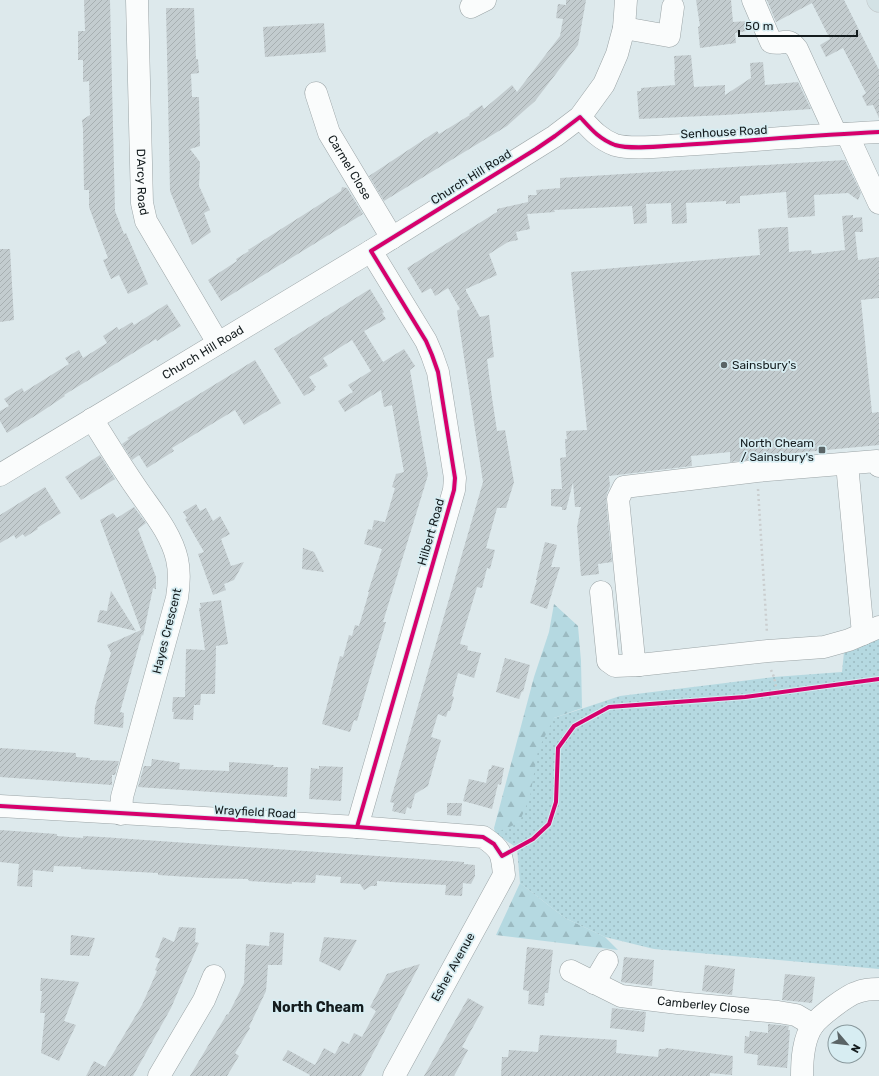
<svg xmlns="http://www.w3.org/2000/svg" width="879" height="1076" viewBox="0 0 879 1076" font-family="Rubik,sans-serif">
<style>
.forest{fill:url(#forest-firs)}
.park{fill:url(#park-dots)}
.building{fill:url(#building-hatch)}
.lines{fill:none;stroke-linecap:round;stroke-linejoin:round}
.minor-casing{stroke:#9ba4a6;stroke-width:23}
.highway-casing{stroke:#c0c5c6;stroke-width:23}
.path{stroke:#cacecf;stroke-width:2.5;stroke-dasharray:2 3;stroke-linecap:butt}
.minor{stroke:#fafcfc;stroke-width:22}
.highway{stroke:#d3e2e5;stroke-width:22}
.cycleway-casing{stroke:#d7edf2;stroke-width:6}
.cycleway{stroke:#d6006c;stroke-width:4}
.poi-dot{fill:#5a6466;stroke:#d7edf2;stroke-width:1.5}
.labels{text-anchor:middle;stroke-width:3.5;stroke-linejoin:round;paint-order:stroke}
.street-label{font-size:12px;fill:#141c1e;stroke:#d7edf2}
.poi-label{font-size:12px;fill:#141c1e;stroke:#d7edf2;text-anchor:start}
.quarter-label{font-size:14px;font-weight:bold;fill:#141c1e;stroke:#d7edf2}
</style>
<defs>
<pattern id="forest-firs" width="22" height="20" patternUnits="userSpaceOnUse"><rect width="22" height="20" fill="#b5d9e1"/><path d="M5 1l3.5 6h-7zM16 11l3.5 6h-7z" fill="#9bbac1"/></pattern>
<pattern id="park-dots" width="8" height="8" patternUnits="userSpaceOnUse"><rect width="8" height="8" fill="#b5d9e1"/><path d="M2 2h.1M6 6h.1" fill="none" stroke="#9bbac1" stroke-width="1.8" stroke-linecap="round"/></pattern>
<pattern id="building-hatch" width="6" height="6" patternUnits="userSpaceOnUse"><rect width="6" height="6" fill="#c3cccf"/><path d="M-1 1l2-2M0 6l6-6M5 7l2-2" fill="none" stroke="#a7afb1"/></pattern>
</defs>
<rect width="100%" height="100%" fill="#dde9ec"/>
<g class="forest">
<path d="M554 604 578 626 581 661 582 708 554 718 538 824 495 833 494 828 534 677 549 632Z"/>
<path d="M520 883 565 918 605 937 618 950 496 935Z"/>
</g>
<path class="park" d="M879 639V969L654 949 605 937 565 918 520 883 517 848 495 833 519 823 530 797 538 750 554 718 620 696 774 677 842 672 844 652Z"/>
<g class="building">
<path d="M84 0H110L115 211 124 234 126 233 148 284 128 294 119 275 111 279 103 260 108 258 89 207V190H84L83 129 82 120 90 115 89 81 83 82V60H78V31H85Z"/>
<path d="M566 0H586L578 45 535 101 507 126 384 201 369 176 437 131 439 134 470 115 469 114 482 105 484 109 512 85 517 92 560 36 563 19 556 18 558 4 566 5Z"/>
<path d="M696 0H731L733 22 748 21 752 30 735 33 736 43 700 48 698 27 700 26Z"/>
<path d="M767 0H844L879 70V118L873 105 867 106 862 96 866 93 843 48 826 57 820 45 830 39 812 3 776 22Z"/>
<path d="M166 8H194L196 59H198L199 73 191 74 192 97H199L200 146 190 149 200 162 199 186 210 210 204 213 211 232 192 245 170 191Z"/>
<path d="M324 23 326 52 265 57 263 27Z"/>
<path d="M691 55 694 87 725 85V95L751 78 750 63 763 62 765 85 798 82 811 109 725 115 639 119 637 91H641V88L675 85 674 70H675L674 56Z"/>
<path d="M845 160 861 193 858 200 848 193 814 195 815 216 788 218 786 192 740 196V203L726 204V201L686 203 687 223 672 224 671 203 646 204 647 223 634 224 632 206 554 210 555 212 527 214 530 229 516 232 518 240 508 242 489 254 497 275 466 289V291L480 317 489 315 494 357 487 359 492 398 497 431 505 430 514 482 506 508H497L486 548 495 550 490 569 487 568 482 588 477 587 460 644 468 646 467 650 481 653 474 678 458 673 452 696 454 697 450 711H448L446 717 438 714 431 737 441 740 428 786 415 794 411 809 407 807 405 814 392 811 394 803 390 802 483 482 457 311 460 309 448 288 435 296 431 288 422 293 407 268 497 212V209L528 202V195H537L536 190 560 188V178Z"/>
<path d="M342 187 347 188 363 214 221 301 208 280 237 261 236 259 249 251 248 250 341 191Z"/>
<path d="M853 215V218L862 217 863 232H855L858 260 879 257V298L861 300 872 413 879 412V445L784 454 785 456 730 462V452L691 456 692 466 609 476 610 486 607 493 606 500 612 562 598 564 599 574 581 576 577 527 581 507H575L573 482 566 510H562V507L551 506V489H562L560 458 566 457 565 439H567L566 431 587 430 571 272 760 255 758 229 781 227H788L789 252 811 250 812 254 845 250 842 216Z"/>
<path d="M0 249H10L14 320 0 322Z"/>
<path d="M370 289 384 312 382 313 386 319 364 331 383 362 404 349 415 366 410 370 428 475 383 622H386L357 721 354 720 350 732 322 724 340 656 343 657 349 635 352 636 355 625 359 626 369 592H368L382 549 364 544 368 529 372 530 374 520 385 522 395 488 392 487 396 474 404 472 392 405 384 407 381 390 345 412 338 401 353 392 348 385 371 371 352 340 323 358 328 366 309 377 316 387 314 388 315 390 304 396 274 349Z"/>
<path d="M167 304 181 326 157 341 156 339 115 364 64 395 65 396 38 414 7 433 0 421V411L9 406 4 399 22 388 24 392 69 364 65 358 79 350 83 358 107 343 103 336 117 327 119 330 132 322 134 325Z"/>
<path d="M255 360 281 403 244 425 235 410 172 448 174 451 147 468 139 455 132 460 122 444 129 439 127 438Z"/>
<path d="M100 455 115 479 81 500 65 477Z"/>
<path d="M45 487 61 513 37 528 38 529 25 537 23 534 16 539 14 535 0 543V515Z"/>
<path d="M196 504 200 511 206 508 213 521 220 516 230 534 221 539 231 566 244 562 234 580 224 584 226 590 213 595 198 554 204 552 185 519 187 518 183 512Z"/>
<path d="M134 507 146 523 138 529 156 577V589L153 588 143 636 142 634 120 712 124 713 123 728 94 724 95 707 111 653 107 645 141 630 100 520 113 513 117 518Z"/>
<path d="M545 542 557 545 551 567H560L547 609 530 603 537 580H536Z"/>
<path d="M303 548 314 552 324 572 302 569Z"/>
<path d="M111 591 136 631 97 622 100 610 107 611Z"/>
<path d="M221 600 228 644 216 646 215 694H201L200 705H194L193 720 173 719 174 712H172L173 697H185L186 649 205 650 199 608H201L200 603Z"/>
<path d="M505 658 530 665 523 692 522 691 519 699 496 692Z"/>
<path d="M0 748 76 753V757L90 758V760L119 761 115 775H112V785L0 777Z"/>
<path d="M152 759 180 763 179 769 229 771V762L274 765 273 767H288L287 797 138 787 144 766H151Z"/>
<path d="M492 765 504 768 501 785 498 784 492 809 463 801 469 779 486 783 489 769H491Z"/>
<path d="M319 766 343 767 341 801 309 799 311 768 319 769Z"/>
<path d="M447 803H462L461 816 447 815Z"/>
<path d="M0 830 57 834V836L83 838V836L102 837 464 862V864L475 865V876L471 884 463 883 462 896 445 895 446 885 406 883 377 881V886H371L364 890 360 884 340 883 341 877 316 875 315 883 292 882V884L249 881 248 879 205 878 158 875V873L81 869V867L54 866 53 872 33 870 32 887 17 886 19 864 0 862Z"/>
<path d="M179 927 196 928 195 942 199 943 171 1008 133 1076H86L94 1061 105 1067 142 1005 157 971 155 970 160 959 155 957 163 937 174 942Z"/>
<path d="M270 932 284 933 282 965H268L266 991 249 1027 250 1028 235 1053 239 1056 227 1076H190L227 1014 228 1015 244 983 246 944 269 946Z"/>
<path d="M71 935 95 938 89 956 70 955Z"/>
<path d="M324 937 357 940 340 971 319 961Z"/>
<path d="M527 947 553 950 548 993H545L544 1006 528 1004 529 991 523 990Z"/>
<path d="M624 957 654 960 652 986 621 982Z"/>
<path d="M420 964 361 1076H309L310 1075 282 1060 288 1050 315 1065 324 1048 335 1054 342 1041 349 1044 354 1033 362 1037 376 1011 370 1007 387 974Z"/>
<path d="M705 965 735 969 732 995 702 991Z"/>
<path d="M785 974 815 977 812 1003 782 1000Z"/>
<path d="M41 978 79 982 64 1021 76 1025 59 1061 41 1053 45 1013H40L42 991H40Z"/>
<path d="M468 998 484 1007 462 1047 468 1050 454 1076H424Z"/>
<path d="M612 1008 646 1012 644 1032 610 1028Z"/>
<path d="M768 1024 789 1026 788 1030H790L787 1068 757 1065 758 1055 744 1053 745 1036 749 1037 750 1031 768 1033Z"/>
<path d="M540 1035 617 1040 616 1053 658 1057 659 1049H665L666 1048 733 1056 732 1075 710 1073V1076H501L502 1057H508L509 1050 538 1052Z"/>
</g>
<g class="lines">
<g class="minor-casing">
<g id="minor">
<path id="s1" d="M137 0 142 203 146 221 218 343"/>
<path d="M753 0 771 42C783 46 786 35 797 49L836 134"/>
<path d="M471 7 485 0"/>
<path d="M624 28 669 36 673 7"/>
<path id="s2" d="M316 93 329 133 392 238"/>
<path d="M580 117C591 129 599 139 615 145 632 150 664 146 682 145 748 141 813 135 879 132"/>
<path d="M847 134 879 203"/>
<path d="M92 419C107 443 121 466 137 489 152 511 171 533 177 559 180 572 179 585 177 598L122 797 121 814"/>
<path d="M847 464 863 634"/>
<path d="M879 466 877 461 757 471 624 487 618 499 634 659 639 665 768 651 824 647 849 640 879 627"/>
<path id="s3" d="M0 475 371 251 555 136 580 117 604 84 617 54 624 28 626 0"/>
<path d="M601 592 608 661 615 666 639 665"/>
<path d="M0 806 357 827 483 837C501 849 502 853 504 875L394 1076"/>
<path d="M357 827 454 490 455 478 438 372 432 355 426 341 371 251"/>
<path id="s4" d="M571 971 621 996 678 1003 778 1012 796 1015 813 1025"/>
<path d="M594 983 607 961"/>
<path d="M159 1076 204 1000 214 976"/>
<path d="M802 1076C802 1060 803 1039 813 1025 820 1016 847 995 858 992 865 989 872 989 879 989"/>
</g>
</g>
<g class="highway-casing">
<path id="highway" d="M878 0 879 1"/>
</g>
<g class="path">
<path d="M758 489 767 633"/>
<path d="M771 670 774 677 777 692"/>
</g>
<use href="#minor" class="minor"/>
<use href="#highway" class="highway"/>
<g class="cycleway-casing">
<g id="cycleway">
<path d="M0 806 357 827 483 837 494 844 502 856 533 839 549 824 556 802 558 748 574 726 609 707 745 697 879 679"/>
<path d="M357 827 454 490 455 478 438 372 432 355 426 341 371 251 536 149 555 136 580 117C591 129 599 139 615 145 632 150 664 146 682 145 748 141 813 135 879 132"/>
</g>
</g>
<use href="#cycleway" class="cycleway"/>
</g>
<g class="poi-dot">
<circle cx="724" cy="365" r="4"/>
<rect x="818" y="446" width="8" height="8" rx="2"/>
</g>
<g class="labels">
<g class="street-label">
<text transform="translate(724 132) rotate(-3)" y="4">Senhouse Road</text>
<text dy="4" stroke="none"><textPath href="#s2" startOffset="82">Carmel Close</textPath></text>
<text transform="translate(471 177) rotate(-32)" y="4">Church Hill Road</text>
<text dy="4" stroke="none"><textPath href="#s1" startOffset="182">D'Arcy Road</textPath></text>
<text dy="4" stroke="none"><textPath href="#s3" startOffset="237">Church Hill Road</textPath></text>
<text transform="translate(431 532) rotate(-74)" y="4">Hilbert Road</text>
<text transform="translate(167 631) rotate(-76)" y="4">Hayes Crescent</text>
<text transform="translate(255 812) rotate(3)" y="4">Wrayfield Road</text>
<text transform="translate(453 967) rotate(-61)" y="4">Esher Avenue</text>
<text dy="4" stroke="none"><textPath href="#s4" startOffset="139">Camberley Close</textPath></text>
</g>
<g class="poi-label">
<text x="732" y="369">Sainsbury's</text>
<text x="814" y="447" text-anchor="end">North Cheam<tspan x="814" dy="14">/ Sainsbury's</tspan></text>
</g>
<g class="quarter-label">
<text x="318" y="1012">North Cheam</text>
</g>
</g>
<g transform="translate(847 1044) rotate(118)"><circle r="19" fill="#d7edf2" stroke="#89999d"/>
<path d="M0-3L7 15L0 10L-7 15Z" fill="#5a6466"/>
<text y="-6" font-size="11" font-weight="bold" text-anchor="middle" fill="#141c1e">N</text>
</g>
<path d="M739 30v6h118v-6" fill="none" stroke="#141c1e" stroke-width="2"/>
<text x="745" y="30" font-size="12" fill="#141c1e" stroke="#d7edf2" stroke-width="3" paint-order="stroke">50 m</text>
</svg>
